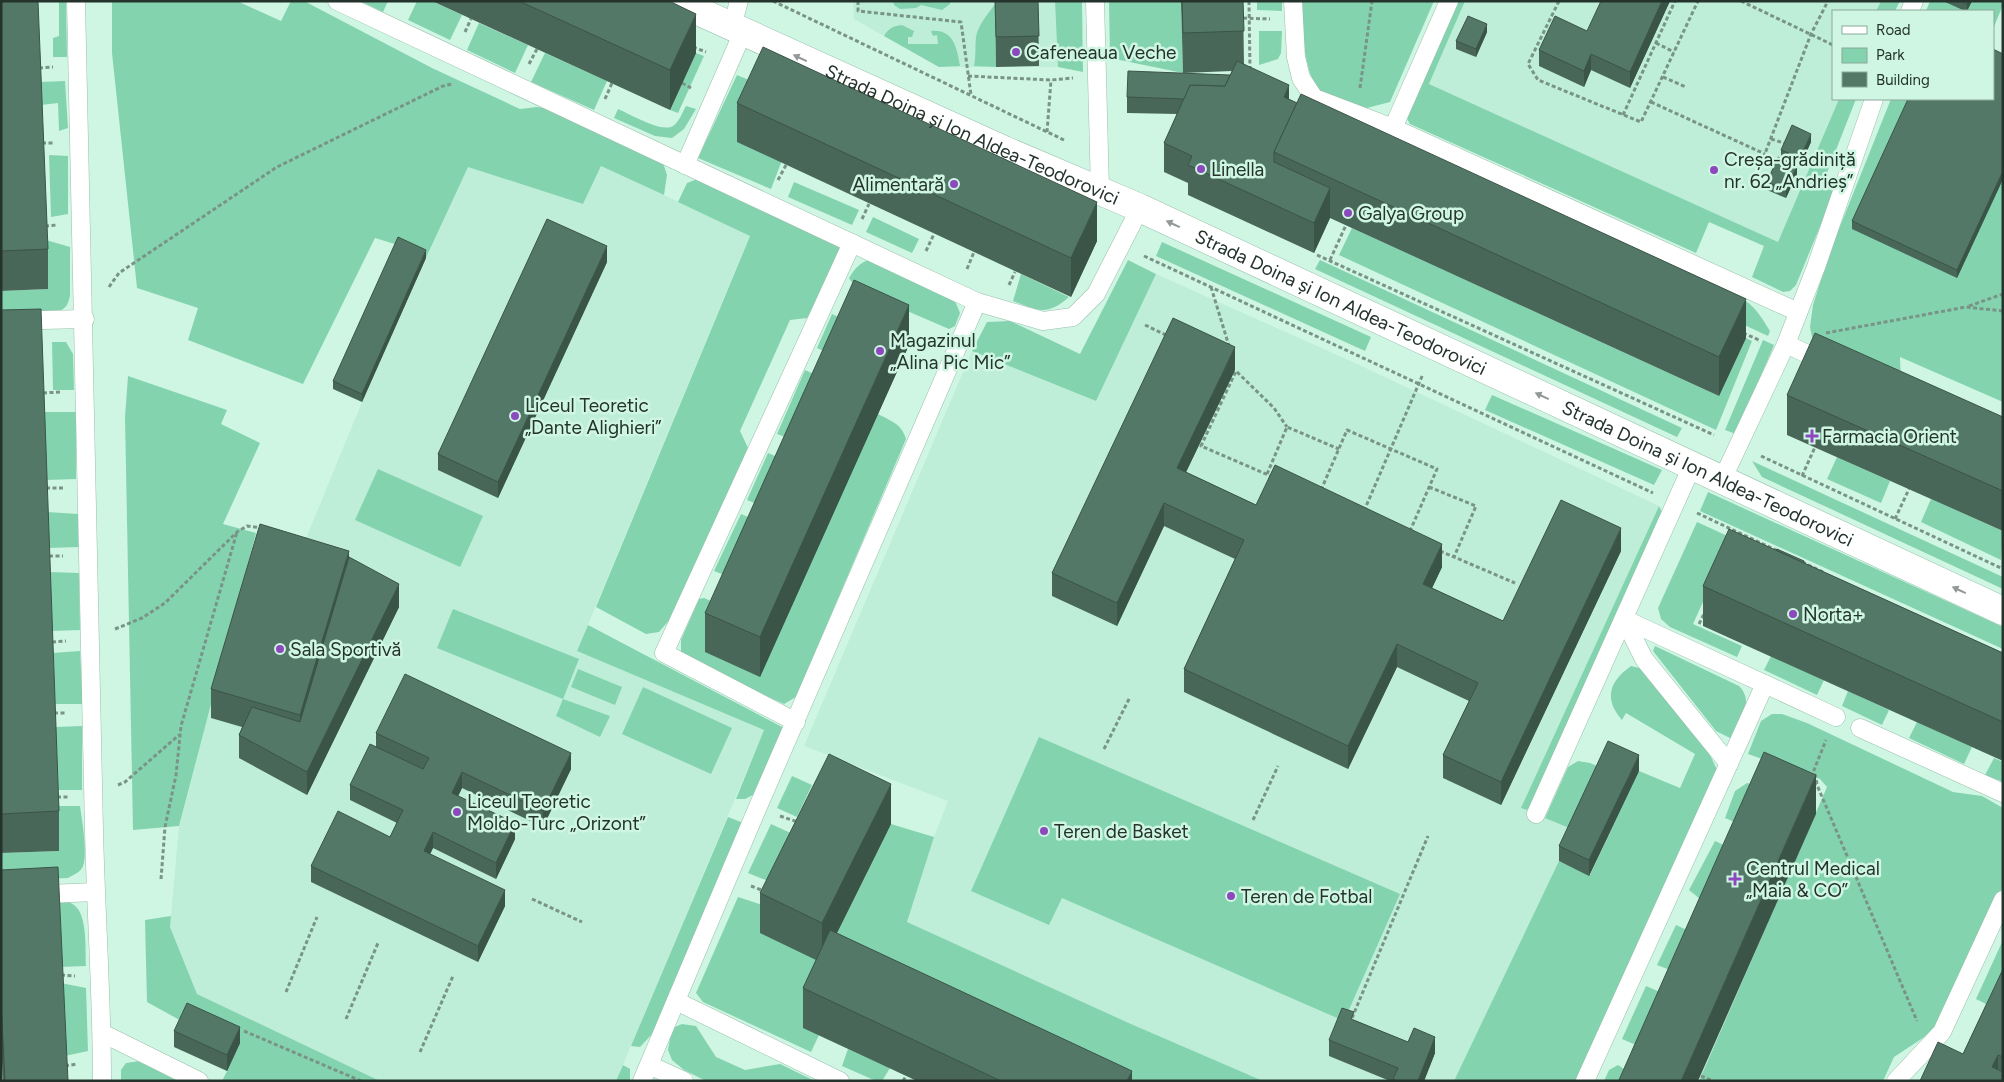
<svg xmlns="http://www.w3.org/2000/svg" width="2004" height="1082" viewBox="0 0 2004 1082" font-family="Figtree,sans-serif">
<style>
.built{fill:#beeed7}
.green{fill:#84d3af}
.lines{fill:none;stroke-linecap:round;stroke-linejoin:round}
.service-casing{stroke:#99bfac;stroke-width:19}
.minor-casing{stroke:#99bfac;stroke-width:29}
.path{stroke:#799487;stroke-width:3;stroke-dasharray:4 2.5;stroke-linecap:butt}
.service{stroke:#fff;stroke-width:18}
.minor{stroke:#fff;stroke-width:28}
.wall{fill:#486759}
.shaded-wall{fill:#3b5448}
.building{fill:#547867;stroke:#3b5448}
.oneway{fill:#929996}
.poi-dot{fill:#8c49be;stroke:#cff6e3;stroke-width:2}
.labels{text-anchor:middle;stroke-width:5;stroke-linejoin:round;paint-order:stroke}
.poi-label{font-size:19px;fill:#24332c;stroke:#cff6e3;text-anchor:start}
.street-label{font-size:19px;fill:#24332c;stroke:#cff6e3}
</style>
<rect width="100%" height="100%" fill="#cff6e3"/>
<g class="built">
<path d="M853 1H1055L1058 67H939L854 19Z"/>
<path d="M1465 1H1881L1876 11H1833V99H1839L1778 242 1429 84Z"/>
<path d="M468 166 583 204 601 166 750 235 577 651 764 730 616 1081H380L197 994 170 927 179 826 256 533 302 548 362 402Z"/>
<path d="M1156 274 1357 364 1659 506 1522 808 1574 830 1454 1081H1263L1131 1024 907 922 934 837 948 801 804 746 972 351 1096 401Z"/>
</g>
<g class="green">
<path d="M59 1H66L67 57H53V38L59 36Z"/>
<path d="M112 1H237L281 21 291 1H304L432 68 520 109 537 107 555 110 663 163 667 175 664 195 601 166 583 204 468 167 426 258 398 245 375 238 303 384 188 340 198 308 137 288 112 53Z"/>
<path d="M360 1H388L383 12Z"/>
<path d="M417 1H432L462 15 450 40 408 20Z"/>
<path d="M893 1H950V4L942 10 921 5 916 8 900 9 894 5Z"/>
<path d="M1055 1H1082L1083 72 1058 67Z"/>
<path d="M1109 1H1181L1183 73 1110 58Z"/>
<path d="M1257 1H1282V11L1257 10Z"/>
<path d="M1301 1H1434L1390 102 1363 109 1321 92 1314 84 1309 70 1301 36Z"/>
<path d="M1454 1H1465L1429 84 1778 242 1839 99H1856L1823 183 1835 190 1796 285 1790 291 1783 292 1752 277 1764 246 1709 222 1696 253 1410 124 1405 115Z"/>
<path d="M1881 1H1900L1895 11H1876Z"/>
<path d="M1930 1H2003V5L1993 29V11H1926Z"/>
<path d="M995 4 996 67 974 66C976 57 975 47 976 37 978 25 988 14 995 4Z"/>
<path d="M479 23 528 45 515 73 467 50Z"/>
<path d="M902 25 914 31 912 37H908V44H938L937 35 933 36 931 31C953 29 957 47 960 66L939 67 884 36C889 28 893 26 902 25Z"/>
<path d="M1259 31H1282L1281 53 1278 59 1259 65Z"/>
<path d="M545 53 607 81 594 110 531 82Z"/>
<path d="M696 53 704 56 678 113 670 110Z"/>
<path d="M737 75 763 86 781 163 771 189 698 158Z"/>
<path d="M65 81 68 128 59 131 58 103 41 105 40 82Z"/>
<path d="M1891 99H1912L2003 179V402L1900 357 1901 383 1813 342 1810 327 1813 305 1831 249Z"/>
<path d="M686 106 696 109 684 129 672 138 655 136 614 118 618 109C630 114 661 133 673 126 679 122 682 113 686 106Z"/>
<path d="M49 155 68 156V214L51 217Z"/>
<path d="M700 178 835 243 841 249 835 269 807 318 790 320 740 431 749 450 672 617 659 632 646 634 596 607 750 236 678 202 687 183Z"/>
<path d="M794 182 859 210 852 225 788 197Z"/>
<path d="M873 217 919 239 912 253 866 232Z"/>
<path d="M1352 228 1719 396 1746 338 1752 341 1716 430 1339 255Z"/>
<path d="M46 240 70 247V295C69 300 68 306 63 309 54 314 13 313 1 313V291L48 289Z"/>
<path d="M1162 242 1371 337 1365 351 1156 256Z"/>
<path d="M872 259 952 294 960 313 955 326 949 329 856 289 849 278C855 268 860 262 872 259Z"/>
<path d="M1128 260 1156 274 1096 401 972 351 987 322 1010 321 1080 354Z"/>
<path d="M1320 260 1682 428 1677 437 1315 269Z"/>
<path d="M1021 274 1069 297C1047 316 1039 311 1013 301Z"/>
<path d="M1746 301C1757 309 1763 320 1770 331L1768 336 1723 315Z"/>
<path d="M832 314 852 323 837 357 817 348Z"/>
<path d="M1763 340 1774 345 1736 434 1725 430Z"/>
<path d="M52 342H66L73 354 74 390H53Z"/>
<path d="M805 370 827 380 799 442 777 434Z"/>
<path d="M128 376 227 410 221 424 260 443 223 524 256 533 179 826 133 830 125 417Z"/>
<path d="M1492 395 1662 470 1654 485 1485 410Z"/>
<path d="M44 412H76V479L46 480Z"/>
<path d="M878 414C891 421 902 424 906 439L796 697 784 704 691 663 681 652V640L699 599 704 598 725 607Z"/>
<path d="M768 453 790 462 769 509 747 500Z"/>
<path d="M1837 457 1890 481 1881 503 1827 479Z"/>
<path d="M1752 461 2003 577V589L1762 477Z"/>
<path d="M378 469 483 516 460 567 355 520Z"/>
<path d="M1708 492 2003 627V649L1700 511Z"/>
<path d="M1931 499 2003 531 2001 560 1921 522Z"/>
<path d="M1659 506 1662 512 1661 521 1533 803 1527 810 1521 808Z"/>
<path d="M47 512 78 514 79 547 48 548Z"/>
<path d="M741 514 762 523 737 580 714 571Z"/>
<path d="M1697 522 1732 538 1693 624 1742 646 1737 657 1670 627 1661 619 1658 608Z"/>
<path d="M49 572 79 573 80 630 51 631Z"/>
<path d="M453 609 579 659 563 699 610 716 600 737 556 716 563 699 437 648Z"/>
<path d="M588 625 784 728 755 794 745 799H736L764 730 577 651Z"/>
<path d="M1655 646 1739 686C1755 702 1740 721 1732 739L1716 731 1653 651Z"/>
<path d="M80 651 83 704H54L52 653Z"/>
<path d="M1771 656 1824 680 1817 695 1764 670Z"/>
<path d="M1631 666 1643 669 1710 755 1717 770 1576 1081H1454L1559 861 1590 875 1639 771 1680 788 1695 754 1626 713 1622 720C1603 698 1610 681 1631 666Z"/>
<path d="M578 669 622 687 615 705 571 687Z"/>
<path d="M643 687 732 728 711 774 622 734Z"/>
<path d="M1848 691 1889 710 1882 725 1842 706Z"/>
<path d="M1772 714H1782L1807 723 1953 792 1982 796 2003 808V886L1936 1026 1929 1034 1894 1057 1883 1081H1699L1827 787 1820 779 1748 754 1761 721Z"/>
<path d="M1917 722 1972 747 1964 764 1909 738Z"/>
<path d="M82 726V790H57L55 727Z"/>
<path d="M1039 737 1400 894 1344 1021 1062 898 1049 925 971 891Z"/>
<path d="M1994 758 2003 762V782L1985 775Z"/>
<path d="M1578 761 1590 763 1602 768 1574 830 1545 818 1568 767Z"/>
<path d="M792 776 812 785 797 817 777 808Z"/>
<path d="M1747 783 1754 785 1739 824 1725 818 1735 791Z"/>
<path d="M58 806H80C82 820 88 854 83 866 81 872 73 875 68 878L1 881V853L59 851Z"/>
<path d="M728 817 746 824 654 1032 640 1047 631 1046Z"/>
<path d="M771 824 806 840 783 887 748 873Z"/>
<path d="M891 824 934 837 907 922 1131 1024 1263 1081H1068L803 1027 819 1035 811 1052 703 1002 696 993 738 897 772 908 822 963Z"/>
<path d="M1715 841 1728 847 1700 899 1689 890Z"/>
<path d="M60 898C64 900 70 902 74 905 88 915 85 950 86 966L60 967 58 907Z"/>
<path d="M171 916 170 927 197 994 380 1081H222L227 1071 185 1023 147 1002 145 920Z"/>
<path d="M1676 925 1689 931 1670 970 1657 965Z"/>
<path d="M2003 940V968L1986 1004 1976 999Z"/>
<path d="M61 983 86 988 88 1051 65 1056Z"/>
<path d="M1646 986 1660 992 1636 1045 1622 1039Z"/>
<path d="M682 1024 696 1026 716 1057 745 1070 780 1064 815 1081H706L684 1070 672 1060 668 1050 671 1033 675 1027Z"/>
<path d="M848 1049 890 1068 882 1081H876L842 1066Z"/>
<path d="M140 1061 177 1081H121V1070L126 1063Z"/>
<path d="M623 1065 630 1069V1081H616Z"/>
<path d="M1618 1065 1624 1069 1619 1081H1604L1609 1070Z"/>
</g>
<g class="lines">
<g class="service-casing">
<g id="service">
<path d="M76 1C84 278 89 555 94 831 96 915 102 998 102 1081"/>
<path d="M337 1 977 302 1043 321 1073 317 1096 294 1140 208"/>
<path d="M1095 1 1100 190"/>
<path d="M1293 1 1296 57 1301 78 1314 98 1393 128 1798 312"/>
<path d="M1910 11 1914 1"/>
<path d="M732 27 739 1"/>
<path d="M1393 128 1449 1"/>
<path d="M685 165 743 32"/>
<path d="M1 321 85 319"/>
<path d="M1786 344 1827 363"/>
<path d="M1722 480 1786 344 1816 267 1874 99"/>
<path d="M1624 619 1836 717"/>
<path d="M1624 619 1644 659 1729 764"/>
<path d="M796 722 664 653 852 243"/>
<path d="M1860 728 2003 793"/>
<path d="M1536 814 1692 466"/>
<path d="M1 896 95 892"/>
<path d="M676 1001 840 1081"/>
<path d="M102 1033 199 1081"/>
<path d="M649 1065 684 1081"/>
<path d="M642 1081 754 816 977 302"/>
<path d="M1585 1081 1765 684"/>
<path d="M1896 1081 1942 1032 2003 900"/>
</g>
</g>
<g class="minor-casing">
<g id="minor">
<path id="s1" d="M676 1 1004 150 1140 208 2003 611"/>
</g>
</g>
<g class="path">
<path d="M773 1 1064 140"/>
<path d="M858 1V11L961 22 971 95"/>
<path d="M1249 1 1250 71"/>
<path d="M1559 1 1528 64 1538 80 1641 122 1698 1"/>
<path d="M1741 1 1833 45"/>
<path d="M1243 18 1270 19"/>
<path d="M465 32 471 19"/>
<path d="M1656 43 1674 52"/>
<path d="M693 47 706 52"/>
<path d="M529 64 537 49"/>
<path d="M39 68 53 67"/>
<path d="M968 76 1051 80 1073 78"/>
<path d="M1663 77 1686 87"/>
<path d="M682 83 691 88"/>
<path d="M1360 88 1372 1"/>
<path d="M605 99 612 83"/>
<path d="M1651 102 1765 154"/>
<path d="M1623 115 1675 1"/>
<path d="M1047 132 1051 80"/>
<path d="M1771 139 1787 144"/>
<path d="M42 143H54"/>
<path d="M1758 174 1771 178"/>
<path d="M778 180 786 165"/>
<path d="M1754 182 1811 34 1828 1"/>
<path d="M862 219 869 204"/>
<path d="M45 226 57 225"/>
<path d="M926 251 934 234"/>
<path d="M1317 255 1714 435"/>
<path d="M1144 256 1653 493"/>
<path d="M1330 260 1346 225"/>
<path d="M967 269 974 252"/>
<path d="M1009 285 1015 272"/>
<path d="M109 287 119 273 277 167 443 86 452 84"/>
<path d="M1211 287 1229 346"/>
<path d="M1969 306 2003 294"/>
<path d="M1145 325 1168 336"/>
<path d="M1743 333 1759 340 1758 342"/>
<path d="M1826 333 1966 307 2003 311"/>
<path d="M43 393 60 392"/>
<path d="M1761 456 2003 569"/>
<path d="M1267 474 1287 427 1339 449"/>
<path d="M1802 476 1815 447"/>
<path d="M1273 477 1201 446 1236 371 1274 408 1287 427"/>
<path d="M1429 487 1476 506 1454 557"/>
<path d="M46 488H63"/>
<path d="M1321 490 1347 430 1437 469 1410 531"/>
<path d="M1364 511 1423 374"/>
<path d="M1697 513 1780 552"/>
<path d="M1895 519 1909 489"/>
<path d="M1440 551 1515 583"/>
<path d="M49 556H63"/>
<path d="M1802 562 1823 572"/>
<path d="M1699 624 1704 614"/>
<path d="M115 629 142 618 165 603 237 532 247 526 262 528"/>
<path d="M52 642 66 641"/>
<path d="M54 713H66"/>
<path d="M1104 749 1130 697"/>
<path d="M1813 783 1817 785 1917 1021"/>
<path d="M1817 784 1814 770 1826 740"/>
<path d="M118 785 125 782 179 735"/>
<path d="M57 797H69"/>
<path d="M780 816 798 822"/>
<path d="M1253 820 1278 766"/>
<path d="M161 879 165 827 176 775 181 726 237 532"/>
<path d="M751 886 764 891"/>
<path d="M532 899 582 922"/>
<path d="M61 975 75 976"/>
<path d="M286 992 317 917"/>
<path d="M1352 1018 1428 836"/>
<path d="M346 1019 378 943"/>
<path d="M244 1031 361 1081"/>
<path d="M420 1052 453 976"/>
<path d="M65 1066 77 1064"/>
<path d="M1701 1076 1713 1081"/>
<path d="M903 1081 906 1076"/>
</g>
<use href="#service" class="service"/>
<use href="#minor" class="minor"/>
</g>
<g class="wall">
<path d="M1 1 48 249V289L1 291Z"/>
<path d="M432 1H669L696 53 670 110Z"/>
<path d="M995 1H1038L1039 66 996 67Z"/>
<path d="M1181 1H1243L1244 64 1289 99 1746 338 1719 396 1330 218 1314 253 1188 195V183L1164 172V143L1177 114 1127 113V97L1230 75 1232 71 1183 73Z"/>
<path d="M1670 1 1630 88 1591 70 1584 87 1539 66V50Z"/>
<path d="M1943 1H1972L1967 11H1965Z"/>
<path d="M1487 32 1476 57 1456 49V41Z"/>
<path d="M2003 54V179L1957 278 1852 229V221Z"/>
<path d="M737 103 1097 241 1071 297 737 142Z"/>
<path d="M1811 142 1800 166 1781 158V150Z"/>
<path d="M1797 174 1786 198 1767 190V182Z"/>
<path d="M426 258 362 402 333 389V381Z"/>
<path d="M607 262 498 498 438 470V454Z"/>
<path d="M1 310 59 811V851L1 853Z"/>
<path d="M909 345 760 677 705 652V613Z"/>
<path d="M1235 370 1186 472 1256 505 1442 567 1432 588 1503 621 1621 551 1501 805 1443 778V755L1469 701 1397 667 1348 769 1184 692V669L1235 559 1164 526 1117 626 1052 596V573Z"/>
<path d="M1787 395 2003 417V531L1787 435Z"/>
<path d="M349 557 399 607 307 795 239 758V735L242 727 211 718V689Z"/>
<path d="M1804 563 2003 653V761L1703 626V586Z"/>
<path d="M376 733 571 769 543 827 462 788 458 796 515 839 496 879 433 848 430 854 505 906 478 962 311 882V866L390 837 397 823 350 800V785L376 747Z"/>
<path d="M1639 771 1589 876 1559 861V846Z"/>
<path d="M891 824 837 933 1132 1081H917L803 1028V988L816 960 760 933V893Z"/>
<path d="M1 870 68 1081H3L1 1041Z"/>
<path d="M2003 969V1081L1963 1054Z"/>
<path d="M1354 1020 1435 1053 1424 1081H1390L1329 1056V1040Z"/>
<path d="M174 1031 240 1043 227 1071 174 1047Z"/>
</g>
<g class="shaded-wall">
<path d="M1662 1H1670L1630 88V72Z"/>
<path d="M1968 1H1972L1967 11V4Z"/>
<path d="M696 14V53L670 110V70Z"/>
<path d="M1487 24V32L1476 57V49Z"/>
<path d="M1591 54V70L1584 87V71Z"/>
<path d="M1289 85V114L1284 97Z"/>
<path d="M1811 134V142L1800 166V158Z"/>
<path d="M1797 166V174L1786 198V190Z"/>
<path d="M2003 171V179L1957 278V270Z"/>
<path d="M1330 188V218L1314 253V223Z"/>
<path d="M1097 202V241L1071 297V258Z"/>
<path d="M607 246V262L498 498V482Z"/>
<path d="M426 250V258L362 402V394Z"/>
<path d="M1746 299V338L1719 396V357Z"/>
<path d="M909 305V345L760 677V637Z"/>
<path d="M1235 347V370L1177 491V468Z"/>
<path d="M1164 503V526L1117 626V603Z"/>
<path d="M1621 528V551L1501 805V782Z"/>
<path d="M1442 544V567L1423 607V584Z"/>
<path d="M349 551V580L300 745V715Z"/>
<path d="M399 584V607L307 795V772Z"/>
<path d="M1397 644V667L1348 769V746Z"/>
<path d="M571 753V769L543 827V811Z"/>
<path d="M1639 755V771L1589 876V860Z"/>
<path d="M462 772V788L452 809V793Z"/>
<path d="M1816 775V814L1698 1081H1681Z"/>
<path d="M891 784V824L822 963V923Z"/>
<path d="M515 823V839L496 879V863Z"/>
<path d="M433 832V848L424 867V851Z"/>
<path d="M505 890V906L478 962V946Z"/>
<path d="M240 1027V1043L227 1071V1055Z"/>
<path d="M1435 1037V1053L1424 1081H1418Z"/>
<path d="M1998 1055V1081L1992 1067Z"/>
<path d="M1132 1071V1081H1127Z"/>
</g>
<g class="building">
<path d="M1 1H38L48 249 1 251Z"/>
<path d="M519 1H669L696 14 670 70Z"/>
<path d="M995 1H1038L1039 36 996 37Z"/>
<path d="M1182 1H1243L1244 31 1183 33Z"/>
<path d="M1601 1H1662L1630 72 1591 54 1584 71 1539 50 1555 16 1587 31Z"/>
<path d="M1961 1H1968L1967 4Z"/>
<path d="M1468 16 1487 24 1476 49 1456 41Z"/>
<path d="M763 47 1097 202 1071 258 737 103Z"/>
<path d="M1993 49 2003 54V171L1957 270 1852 221 1908 99H1993Z"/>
<path d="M1237 61 1289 85 1284 97 1297 103 1274 152V162L1330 188 1314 223 1188 165 1192 156 1164 143 1190 85 1225 86Z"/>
<path d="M1128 71 1230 75 1225 86 1190 85 1184 99 1127 97Z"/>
<path d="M1301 94 1746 299 1719 357 1274 152Z"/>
<path d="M1792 125 1811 134 1800 158 1781 150Z"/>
<path d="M1778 157 1797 166 1786 190 1767 182Z"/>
<path d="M547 219 607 246 498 482 438 454Z"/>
<path d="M398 237 426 250 362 394 333 381Z"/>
<path d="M854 280 909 305 760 637 705 613Z"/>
<path d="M41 309 59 811 1 814V310Z"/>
<path d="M1173 318 1235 347 1177 468 1256 505 1275 465 1442 544 1423 584 1503 621 1561 500 1621 528 1501 782 1443 755 1478 683 1397 644 1348 746 1184 669 1244 540 1164 503 1117 603 1052 573Z"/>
<path d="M1815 333 2003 417V491L1787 395Z"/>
<path d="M260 524 349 551 300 715 211 689Z"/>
<path d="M1729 529 2003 653V722L1703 586Z"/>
<path d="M1777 549 1804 561V563L1776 550Z"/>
<path d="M349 557 399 584 307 772 239 735 252 707 300 722Z"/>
<path d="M405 674 571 753 543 811 462 772 452 793 515 823 496 863 433 832 424 851 505 890 478 946 311 866 338 811 390 837 403 810 350 785 370 744 423 769 429 758 376 733Z"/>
<path d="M1608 741 1639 755 1589 860 1559 846Z"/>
<path d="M1764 752 1816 775 1681 1081H1621L1619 1080Z"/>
<path d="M829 754 891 784 822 923 760 893Z"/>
<path d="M58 867 68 1081H5L1 1002V870Z"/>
<path d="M830 930 1132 1071 1127 1081H1001L803 988Z"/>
<path d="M2003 969V1057L1998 1055 1992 1067 2003 1072V1081H1920L1938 1042 1963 1054Z"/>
<path d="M187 1003 240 1027 227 1055 174 1031Z"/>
<path d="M1342 1008 1354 1012 1351 1019 1408 1042 1414 1028 1435 1037 1418 1081H1397L1393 1079 1398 1068 1329 1040Z"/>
</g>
<defs><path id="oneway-solid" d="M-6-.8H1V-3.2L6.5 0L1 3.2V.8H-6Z" transform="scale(1.25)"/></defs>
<g class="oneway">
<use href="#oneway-solid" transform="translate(800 58) rotate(-155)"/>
<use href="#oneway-solid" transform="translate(1173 224) rotate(-155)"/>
<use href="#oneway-solid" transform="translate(1542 396) rotate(-155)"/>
<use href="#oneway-solid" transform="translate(1959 590) rotate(-155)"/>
</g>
<g class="poi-dot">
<circle cx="1016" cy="52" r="5"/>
<circle cx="1201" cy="169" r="5"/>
<circle cx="1714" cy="170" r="5"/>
<circle cx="954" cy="184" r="5"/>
<circle cx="1348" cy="213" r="5"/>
<circle cx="880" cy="351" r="5"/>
<circle cx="515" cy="416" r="5"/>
<path d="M1809.5 428.5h5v5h5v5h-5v5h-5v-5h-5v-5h5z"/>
<circle cx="1793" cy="614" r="5"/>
<circle cx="280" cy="649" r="5"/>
<circle cx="457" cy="812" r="5"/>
<circle cx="1044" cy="831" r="5"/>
<path d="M1732.5 871.5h5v5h5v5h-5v5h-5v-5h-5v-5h5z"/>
<circle cx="1231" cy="896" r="5"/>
</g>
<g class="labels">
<g class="poi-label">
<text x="1026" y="59">Cafeneaua Veche</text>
<text x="1724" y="166">Creșa-grădiniță<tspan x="1724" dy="22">nr. 62 „Andrieș”</tspan></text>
<text x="1211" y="176">Linella</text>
<text x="944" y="191" text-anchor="end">Alimentară</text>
<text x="1358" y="220">Galya Group</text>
<text x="890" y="347">Magazinul<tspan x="890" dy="22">„Alina Pic Mic”</tspan></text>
<text x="525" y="412">Liceul Teoretic<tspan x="525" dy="22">„Dante Alighieri”</tspan></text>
<text x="1822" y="443">Farmacia Orient</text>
<text x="1803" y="621">Norta+</text>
<text x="290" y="656">Sala Sportivă</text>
<text x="467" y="808">Liceul Teoretic<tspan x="467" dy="22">Moldo-Turc „Orizont”</tspan></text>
<text x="1054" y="838">Teren de Basket</text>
<text x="1746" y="875">Centrul Medical<tspan x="1746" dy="22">„Maia &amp; CO”</tspan></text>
<text x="1241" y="903">Teren de Fotbal</text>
</g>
<g class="street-label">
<text dy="7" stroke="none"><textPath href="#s1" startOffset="325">Strada Doina și Ion Aldea-Teodorovici</textPath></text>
<text dy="7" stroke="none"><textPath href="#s1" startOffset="730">Strada Doina și Ion Aldea-Teodorovici</textPath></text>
<text dy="7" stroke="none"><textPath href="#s1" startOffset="1135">Strada Doina și Ion Aldea-Teodorovici</textPath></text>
</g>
</g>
<rect width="2004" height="1082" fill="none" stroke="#24332c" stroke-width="5"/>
<rect x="1832" y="10" width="162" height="90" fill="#cff6e3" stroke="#8ba89a"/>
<rect x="1842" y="26" width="25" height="8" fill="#ffffff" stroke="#8ba89a"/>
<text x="1876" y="35" font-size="15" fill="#24332c">Road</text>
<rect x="1842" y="48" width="25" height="15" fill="#84d3af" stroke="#8ba89a"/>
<text x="1876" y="60" font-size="15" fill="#24332c">Park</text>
<rect x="1842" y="72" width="25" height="15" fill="#547867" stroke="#8ba89a"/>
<text x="1876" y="85" font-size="15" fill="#24332c">Building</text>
</svg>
